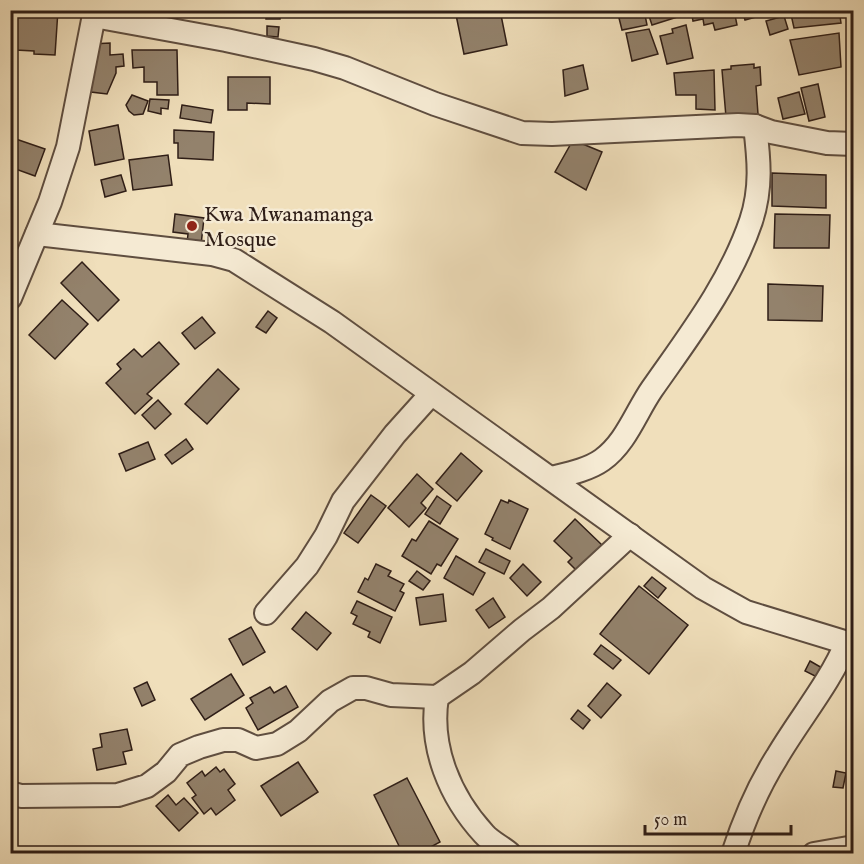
<svg xmlns="http://www.w3.org/2000/svg" width="864" height="864" viewBox="0 0 864 864" font-family="'IM FELL English',serif">
<style>
.building{fill:#93826c;stroke:#2f1e17;stroke-width:1.5}
.lines{fill:none;stroke-linecap:round;stroke-linejoin:round}
.minor-casing{stroke:#5f4e40;stroke-width:26}
.minor{stroke:#f5ead3;stroke-width:22}
.poi-dot{fill:#8f2418;stroke:#f5ead3;stroke-width:2}
.labels{text-anchor:middle;stroke-width:5;stroke-linejoin:round;paint-order:stroke}
.poi-label{font-size:22px;fill:#2f1e17;stroke:#f5ead3;text-anchor:start}
</style>
<rect width="100%" height="100%" fill="#f0dfbb"/>
<filter id="stains"><feTurbulence type="fractalNoise" baseFrequency=".00333" numOctaves="4"/><feColorMatrix values="0 0 0 0 .2 0 0 0 0 .09 0 0 0 0 .02 0 0 0 .5 -.17"/></filter>
<radialGradient id="worn" r=".72"><stop offset=".6" stop-color="#630" stop-opacity="0"/><stop offset="1" stop-color="#630" stop-opacity=".3"/></radialGradient>
<g class="building">
<path d="M17 10H58L55 55 34 54V51L16 50Z"/>
<path d="M118 10H169L167 22Z"/>
<path d="M253 10H297V14H280V19H266V15H253Z"/>
<path d="M455 10H500L507 45 464 54Z"/>
<path d="M617 10H644L647 25 622 30Z"/>
<path d="M647 10H686L687 14 652 25Z"/>
<path d="M691 10H734L737 25 715 30 713 23 704 25 703 19 693 21Z"/>
<path d="M742 10H777L778 11 745 20Z"/>
<path d="M790 10H839L841 23 794 28Z"/>
<path d="M784 16 788 29 770 35 766 21Z"/>
<path d="M686 25 693 58 667 64 660 36 673 33 672 29Z"/>
<path d="M267 26 279 27 278 37 267 36Z"/>
<path d="M649 29 658 54 632 61 626 33Z"/>
<path d="M839 33 841 67 799 75 790 40Z"/>
<path d="M110 43V55L123 54 124 66 116 67V73L107 94 91 92V44Z"/>
<path d="M132 50H177L178 95H157V82H144V67L133 68Z"/>
<path d="M754 64V68L760 67 761 85 756 86 758 114 726 117 722 70 731 69V66Z"/>
<path d="M583 65 588 89 565 96 563 70Z"/>
<path d="M714 70 715 110 696 109V95H676L674 73Z"/>
<path d="M228 77H270V104L247 103V110H228Z"/>
<path d="M818 84 825 117 809 121 801 88Z"/>
<path d="M799 92 805 114 783 119 778 98Z"/>
<path d="M132 95 148 101 143 114 134 115 129 111 126 105Z"/>
<path d="M150 99 169 100 168 109 161 108V114L148 111Z"/>
<path d="M182 105 213 110 211 123 180 118Z"/>
<path d="M118 125 124 159 95 165 89 131Z"/>
<path d="M174 130 214 132 213 160 178 158V143H174Z"/>
<path d="M10 137 45 149 35 176 10 167Z"/>
<path d="M573 140 602 152 586 190 555 172Z"/>
<path d="M168 155 172 185 133 190 129 160Z"/>
<path d="M772 173 826 175V208L772 206Z"/>
<path d="M121 175 126 191 105 197 101 180Z"/>
<path d="M175 214 204 218 201 245 187 243 188 234 173 232Z"/>
<path d="M775 214 830 215 829 248H774Z"/>
<path d="M82 262 119 300 98 321 61 283Z"/>
<path d="M768 284 823 286 822 321 768 320Z"/>
<path d="M62 300 88 324 55 359 29 335Z"/>
<path d="M268 311 277 318 266 333 256 327Z"/>
<path d="M202 317 215 333 195 349 182 333Z"/>
<path d="M159 342 179 364 147 394 152 398 135 414 106 383 121 369 117 364 134 349 142 357Z"/>
<path d="M218 369 239 389 207 424 185 404Z"/>
<path d="M158 400 171 414 155 429 142 415Z"/>
<path d="M186 439 193 449 172 464 165 455Z"/>
<path d="M148 442 155 459 126 471 119 454Z"/>
<path d="M461 453 482 471 457 501 436 483Z"/>
<path d="M417 474 433 489 421 503 426 508 409 527 388 508Z"/>
<path d="M371 495 386 506 358 543 344 533Z"/>
<path d="M437 496 451 506 440 524 425 514Z"/>
<path d="M501 500 508 503 509 500 528 509 510 549 492 540 493 538 485 534Z"/>
<path d="M575 519 603 546 578 572 568 562 572 558 554 541Z"/>
<path d="M429 521 458 539 441 566 437 564 431 574 402 556 412 539 416 541Z"/>
<path d="M486 549 510 561 504 574 479 562Z"/>
<path d="M456 556 485 573 473 595 444 578Z"/>
<path d="M376 564 391 571 388 576 404 584 400 591 404 593 395 611 358 592 365 578 368 580Z"/>
<path d="M523 564 541 582 527 596 510 578Z"/>
<path d="M417 571 430 581 423 590 409 581Z"/>
<path d="M652 577 666 588 658 598 644 586Z"/>
<path d="M639 586 688 625 649 674 600 634Z"/>
<path d="M443 594 446 621 420 625 416 598Z"/>
<path d="M493 598 505 617 489 628 476 610Z"/>
<path d="M357 601 392 617 380 643 368 637 370 632 353 624 357 616 351 613Z"/>
<path d="M306 612 331 633 317 650 292 629Z"/>
<path d="M251 627 265 652 243 665 229 639Z"/>
<path d="M601 645 621 660 613 669 594 654Z"/>
<path d="M810 661 824 669 819 678 805 671Z"/>
<path d="M231 674 244 695 205 720 191 699Z"/>
<path d="M147 682 155 700 142 706 134 688Z"/>
<path d="M607 683 621 695 601 718 588 706Z"/>
<path d="M286 686 298 707 258 730 246 708 253 703 250 698 270 687 274 693Z"/>
<path d="M578 710 590 720 583 729 571 719Z"/>
<path d="M127 729 132 750 123 752 126 764 97 770 93 749 102 747 100 734Z"/>
<path d="M298 762 318 792 281 816 261 786Z"/>
<path d="M216 767 220 772 224 769 235 784 228 790 235 800 216 815 211 808 204 814 192 798 196 795 187 783 202 771 205 776Z"/>
<path d="M836 771 846 773 843 788 833 787Z"/>
<path d="M407 778 440 842 418 854H403L374 795Z"/>
<path d="M168 795 176 805 184 798 198 813 179 831 156 806Z"/>
</g>
<g class="lines">
<g class="minor-casing">
<g id="minor">
<path d="M94 16 226 40 314 59 345 68 435 104 522 133 552 134 738 125 755 126 771 132 827 143 854 144"/>
<path d="M37 234 212 254 234 260 332 322 703 588 746 612 854 645"/>
<path d="M10 298 50 202 68 147 95 10"/>
<path d="M551 478C567 474 588 470 602 460 626 443 636 412 652 389 689 336 730 283 751 221 762 188 759 159 755 126"/>
<path d="M266 613 307 566 326 536 343 501 395 434 431 394"/>
<path d="M437 697C429 747 450 797 484 834 491 842 502 847 510 854"/>
<path d="M10 793 21 796 118 795 147 786 166 772 180 755 199 747 223 740H238L256 748 277 744 298 731 330 701 353 688H366L391 695 437 697 472 673 522 630 551 608 630 535"/>
<path d="M733 854C744 820 758 787 777 757 800 718 829 684 847 642"/>
<path d="M814 854 854 847"/>
</g>
</g>
<use href="#minor" class="minor"/>
</g>
<circle class="poi-dot" cx="192" cy="226" r="6"/>
<g class="labels">
<g class="poi-label">
<text x="204" y="221">Kwa Mwanamanga<tspan x="204" dy="25">Mosque</tspan></text>
</g>
</g>
<rect width="864" height="864" fill="none" stroke="#f0dfbb" stroke-width="36"/>
<rect x="12" y="12" width="840" height="840" fill="none" stroke="#2f1e17" stroke-width="3"/>
<rect x="18" y="18" width="828" height="828" fill="none" stroke="#2f1e17" stroke-width="1.5"/>
<path d="M645 825v9h146v-9" fill="none" stroke="#2f1e17" stroke-width="3"/>
<text x="654" y="825" font-size="18" fill="#2f1e17" stroke="#f5ead3" stroke-width="4.5" paint-order="stroke">50 m</text>
<rect width="100%" height="100%" filter="url(#stains)"/>
<rect width="100%" height="100%" fill="url(#worn)"/>
</svg>
